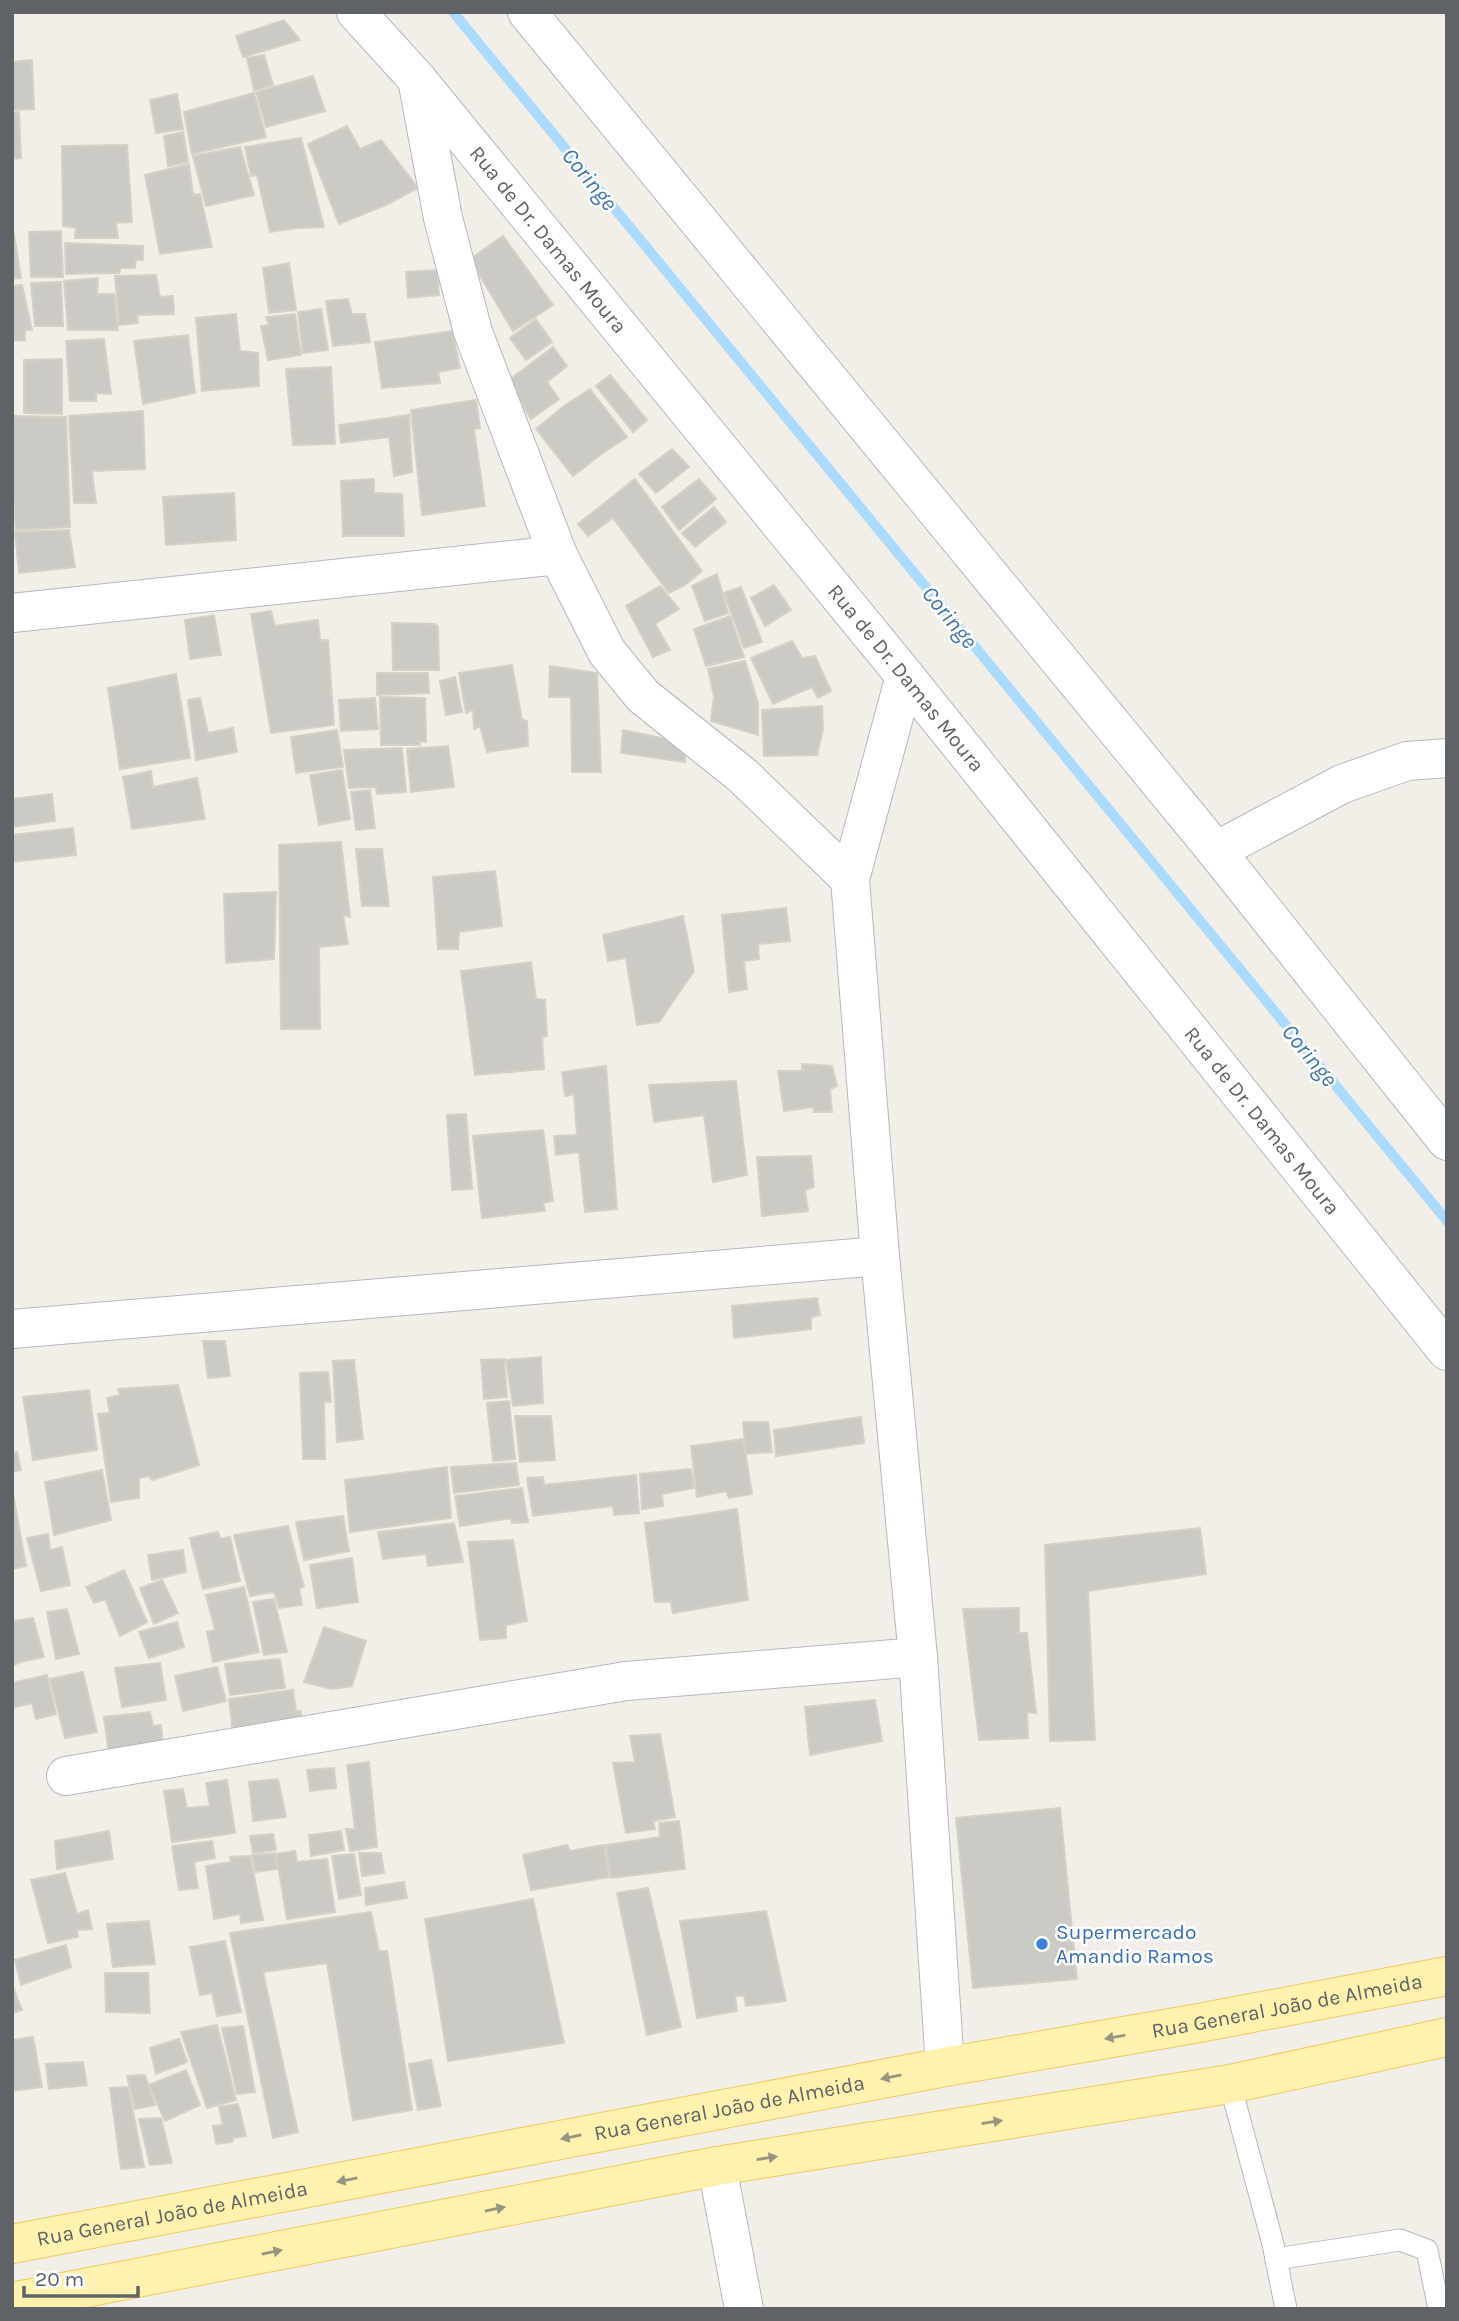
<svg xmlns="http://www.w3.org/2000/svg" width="1459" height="2321" viewBox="0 0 1459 2321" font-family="Karla,sans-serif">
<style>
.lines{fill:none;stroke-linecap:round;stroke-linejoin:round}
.stream{stroke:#aadaff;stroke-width:10}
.building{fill:#cccac5;stroke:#d6d1c6;stroke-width:2}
.lane-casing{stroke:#b5b8bc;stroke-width:23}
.street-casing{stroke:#b5b8bc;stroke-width:40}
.primary-casing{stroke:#f2c960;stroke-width:40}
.lane{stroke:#fff;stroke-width:21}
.street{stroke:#fff;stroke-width:38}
.primary{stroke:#fff2af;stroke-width:38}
.oneway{fill:#979581}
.shop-dot{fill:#3f7fe0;stroke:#fff;stroke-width:2.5}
.labels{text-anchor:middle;stroke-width:5;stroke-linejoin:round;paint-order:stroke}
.street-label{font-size:21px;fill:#5f6368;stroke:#fff}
.shop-label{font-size:21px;fill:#366cbe;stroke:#fff;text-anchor:start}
.water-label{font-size:23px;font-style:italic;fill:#4174aa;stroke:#fff}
</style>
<rect width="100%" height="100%" fill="#f1efe8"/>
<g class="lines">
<path class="stream" d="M453 12 1447 1221"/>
</g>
<g class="building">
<path d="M284 20 300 40 243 57 236 36Z"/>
<path d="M264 55 273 85 254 90 247 58Z"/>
<path d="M32 60 34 109 12 110V62Z"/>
<path d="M313 76 325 111 266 127 256 92Z"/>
<path d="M254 93 266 137 192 154 184 112Z"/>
<path d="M177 94 183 129 156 133 150 100Z"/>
<path d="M19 112 21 158 12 159V113Z"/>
<path d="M347 126 360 149 381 140 418 188 388 204 339 224 308 144Z"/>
<path d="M183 132 188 162 168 166 164 136Z"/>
<path d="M301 138 324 227 297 228 270 232 257 175 251 176 245 147Z"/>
<path d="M127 145 132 222 116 223 118 238H75L76 228 63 226 62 146Z"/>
<path d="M240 147 254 195 206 206 193 156Z"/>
<path d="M189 164 193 195 200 194 212 247 160 254 145 175Z"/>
<path d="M61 231 63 277H31L29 232Z"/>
<path d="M14 234 21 278 12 279V235Z"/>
<path d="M503 236 553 305 513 331 470 259Z"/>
<path d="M65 243 143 246V260H136L135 268H121L119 273 66 274Z"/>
<path d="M289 263 296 310 269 313 263 268Z"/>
<path d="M437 270 439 295 408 298 406 272Z"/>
<path d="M156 275 160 297 173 296 174 314 137 315 138 323 119 325 115 276Z"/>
<path d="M98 278 97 294H114L118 330H68L64 281Z"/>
<path d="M61 282 63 326H35L31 283Z"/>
<path d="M22 285 32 330H25V340L12 341V286Z"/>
<path d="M348 299 352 314H365L370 342 333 346 326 301Z"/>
<path d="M321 309 328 350 303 353 298 312Z"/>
<path d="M236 314 240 351 258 353 259 386 202 391 196 318Z"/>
<path d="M295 314 301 355 268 360 261 326 269 325 266 317Z"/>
<path d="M536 319 552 342 526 360 510 338Z"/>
<path d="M452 331 460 368 438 372 440 383 382 388 375 342Z"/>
<path d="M188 335 195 393 143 404 134 341Z"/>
<path d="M104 339 111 394 96 393V401H70L66 341Z"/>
<path d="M553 347 567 366 547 382 559 399 531 419 508 381Z"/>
<path d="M62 359V414L24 413V360Z"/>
<path d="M331 367 335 444 293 445 286 369Z"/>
<path d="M610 375 647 420 633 432 596 386Z"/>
<path d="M590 389 627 437 600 455 573 476 536 429 564 406Z"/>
<path d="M476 400 480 428 474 429 485 506 422 515 411 410Z"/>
<path d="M143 411 145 469 92 471 96 503H74L69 416Z"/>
<path d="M409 415 412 472 394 476 389 437 341 443 339 425Z"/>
<path d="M12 416 66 417 70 527 16 530 12 486Z"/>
<path d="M672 449 689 467 656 493 639 474Z"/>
<path d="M374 479V493L402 494 404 536H343L341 481Z"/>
<path d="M635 479 702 571 685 585 669 593 613 518 588 536 578 524Z"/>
<path d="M699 479 716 499 679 530 662 507Z"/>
<path d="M234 493 236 540 166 545 163 497Z"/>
<path d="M714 507 726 522 695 547 682 533Z"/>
<path d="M69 530 75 567 19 573 15 532Z"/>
<path d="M717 574 728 613 705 621 692 586Z"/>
<path d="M774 585 791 610 765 626 751 598Z"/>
<path d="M660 586 679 609 655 624 670 650 653 657 626 606Z"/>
<path d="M741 587 762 642 744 648 724 593Z"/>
<path d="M271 611 275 626 318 620 320 640H328L334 725 271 733 251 614Z"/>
<path d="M214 615 221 655 190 659 185 620Z"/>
<path d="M730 616 744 657 706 666 694 629Z"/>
<path d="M392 623 435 624 438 627 439 670H393Z"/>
<path d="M792 641 802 658 815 656 831 691 818 698 812 687 773 704 751 658Z"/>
<path d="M745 661 758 703V735L711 721 714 696 708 669Z"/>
<path d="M512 665 522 720 527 721 528 746 487 752 480 726 474 729 473 710 466 713 459 673Z"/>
<path d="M550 666 597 673 601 772H572L571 697H549Z"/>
<path d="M377 673H428L429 693 377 695Z"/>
<path d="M176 674 190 758 120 769 108 688Z"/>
<path d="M455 677 462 712 446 715 440 681Z"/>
<path d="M380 697 425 698 426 742 420 741V745H381Z"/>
<path d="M200 698 208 733 233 728 237 752 196 760 188 700Z"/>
<path d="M375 698 378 729 341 731 339 700Z"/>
<path d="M822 706 823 730 817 755 764 756 762 710Z"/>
<path d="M337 730 343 767 296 773 291 737Z"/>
<path d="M623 730 686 743 685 762 621 753Z"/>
<path d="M448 746 454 787 411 792 407 749Z"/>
<path d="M402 748 406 792 377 794 376 787 349 788 344 750Z"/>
<path d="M342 770 350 819 319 825 310 775Z"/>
<path d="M151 771 153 787 197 778 205 819 132 829 123 777Z"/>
<path d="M370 790 375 828 356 830 351 792Z"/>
<path d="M52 794 55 821 12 827V799Z"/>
<path d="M73 828 76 855 12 862V835Z"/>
<path d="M341 842 350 917 343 915 348 944 319 947 320 1029H281L279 845Z"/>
<path d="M356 849H382L389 906H362Z"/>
<path d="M495 871 502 926 459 932 458 949H438L433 877Z"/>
<path d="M276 892 274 959 226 963 224 894Z"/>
<path d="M786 908 790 941 758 944 759 959 744 961 747 989 729 992 722 915Z"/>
<path d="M683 916 694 971 659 1022 637 1025 626 958 608 961 603 935Z"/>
<path d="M531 962 536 999 545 1000 547 1036 542 1037 544 1069 475 1075 461 971Z"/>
<path d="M802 1064 832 1066 837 1086 830 1089 832 1112H814L813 1107 784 1111 778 1071H802Z"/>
<path d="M606 1066 617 1209 585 1212 579 1152 556 1155 554 1136 577 1135 574 1094 565 1096 562 1072Z"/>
<path d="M736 1081 747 1175 713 1182 704 1115 654 1122 649 1085Z"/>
<path d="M466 1114 472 1189 452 1190 447 1115Z"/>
<path d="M543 1130 553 1201 543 1203 545 1211 482 1218 473 1136Z"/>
<path d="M811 1156 814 1187 805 1190 808 1211 762 1216 757 1157Z"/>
<path d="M817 1298 820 1315 811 1317V1329L734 1338 732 1306Z"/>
<path d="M203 1341H225L230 1376 208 1378Z"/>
<path d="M541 1357 543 1403 513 1406 506 1360Z"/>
<path d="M504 1359 507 1397 484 1399 481 1360Z"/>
<path d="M354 1360 363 1439 337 1442 333 1361Z"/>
<path d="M328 1372 331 1402H324L325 1459H303L300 1373Z"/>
<path d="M178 1385 199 1465 152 1480 149 1476 139 1478V1498L111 1502 98 1414 110 1413 107 1398 120 1395 118 1389Z"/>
<path d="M89 1390 97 1450 33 1460 23 1397Z"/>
<path d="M509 1401 515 1459 493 1461 487 1403Z"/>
<path d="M515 1416H551L555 1460 520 1462Z"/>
<path d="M861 1417 864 1443 776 1456 774 1430Z"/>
<path d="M743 1422H768L772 1452 746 1454Z"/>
<path d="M743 1439 752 1494 729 1498 726 1491 697 1497 691 1446Z"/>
<path d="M17 1452 21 1470 12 1472V1453Z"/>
<path d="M516 1463 519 1485 454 1493 451 1467Z"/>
<path d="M447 1467 451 1518 350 1532 345 1480Z"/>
<path d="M691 1469 694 1488 662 1494 663 1506 642 1509 640 1474Z"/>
<path d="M102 1470 111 1520 54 1535 45 1482Z"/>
<path d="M636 1475 639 1513 614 1515 613 1506 533 1516 527 1478 543 1477 544 1485Z"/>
<path d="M522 1488 528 1522 512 1523 511 1518 460 1526 455 1496Z"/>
<path d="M13 1493 26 1566 12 1569V1493Z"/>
<path d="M737 1509 748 1600 673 1613 671 1602H655L645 1523Z"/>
<path d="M343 1516 349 1551 304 1560 296 1522Z"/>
<path d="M454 1523 463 1562 428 1566 426 1554 383 1559 378 1532Z"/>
<path d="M288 1526 304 1587 299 1588 302 1605 279 1608 274 1592 250 1596 234 1535Z"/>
<path d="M1200 1528 1206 1574 1088 1591 1095 1740 1050 1741 1045 1545Z"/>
<path d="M218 1532 220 1539 230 1537 240 1581 203 1589 190 1538Z"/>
<path d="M48 1534 50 1550 62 1547 70 1585 41 1591 27 1538Z"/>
<path d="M513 1540 527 1621 506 1625V1638L480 1640 468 1542Z"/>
<path d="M183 1550 186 1572 152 1580 148 1555Z"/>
<path d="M352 1558 358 1602 317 1608 310 1565Z"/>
<path d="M124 1570 147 1622 120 1636 105 1599 94 1603 86 1587Z"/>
<path d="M162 1580 178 1613 154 1624 140 1588Z"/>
<path d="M244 1587 259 1652 213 1662 207 1632 215 1630 206 1595Z"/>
<path d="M274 1599 287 1652 264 1655 253 1602Z"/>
<path d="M1019 1608V1633H1027L1036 1713 1027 1712 1028 1738 979 1740 963 1609Z"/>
<path d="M67 1609 79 1654 56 1659 47 1612Z"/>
<path d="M33 1618 44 1657 20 1662 12 1666V1621Z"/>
<path d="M177 1622 184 1647 149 1658 139 1632Z"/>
<path d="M324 1627 366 1641 352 1686 332 1689 304 1682Z"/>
<path d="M280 1659 285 1688 230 1695 225 1664Z"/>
<path d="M160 1663 166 1700 122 1707 115 1668Z"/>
<path d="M217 1667 226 1701 183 1711 175 1676Z"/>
<path d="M83 1672 97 1732 65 1738 50 1679Z"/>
<path d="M47 1675 56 1714 36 1719 32 1703 12 1708V1683Z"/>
<path d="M293 1690 296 1711H301L303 1727 233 1733 229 1699Z"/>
<path d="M875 1700 882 1741 810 1755 805 1707Z"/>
<path d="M150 1712 153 1726 161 1725 164 1753 110 1761 104 1717Z"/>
<path d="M660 1734 675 1817 653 1821 655 1829 626 1833 613 1763 635 1762 630 1736Z"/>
<path d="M369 1762 377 1847 350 1851 346 1829H355L347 1765Z"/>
<path d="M334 1768 336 1788 310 1791 307 1770Z"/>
<path d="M278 1779 286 1817 253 1821 249 1782Z"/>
<path d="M227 1780 235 1833 172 1842 164 1791 183 1789 187 1808 210 1806 206 1783Z"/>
<path d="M1060 1808 1077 1979 973 1988 956 1818Z"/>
<path d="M679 1821 685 1869 611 1878 606 1845 660 1837 659 1823Z"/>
<path d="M109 1831 113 1859 57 1869 55 1841Z"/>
<path d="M341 1831 344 1850 311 1856 309 1835Z"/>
<path d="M273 1834 276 1850 253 1853 250 1836Z"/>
<path d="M212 1841 215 1858 194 1862 198 1888 179 1890 172 1846Z"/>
<path d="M567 1845 570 1851 604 1845 609 1877 531 1890 523 1855Z"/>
<path d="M295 1851 297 1862 327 1859 335 1912 287 1919 276 1854Z"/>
<path d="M275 1853 277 1869 255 1872 252 1855Z"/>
<path d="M359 1853H381L384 1873 362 1876Z"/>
<path d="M354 1854 361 1895 339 1899 332 1856Z"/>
<path d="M250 1856 263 1920 241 1923 240 1914 214 1919 206 1866 231 1862 230 1857Z"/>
<path d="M65 1873 77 1914 88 1910 92 1929 77 1930 78 1937 48 1943 31 1880Z"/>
<path d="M404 1882 407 1898 366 1905 365 1888Z"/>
<path d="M648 1888 681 2027 647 2035 617 1893Z"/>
<path d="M533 1899 564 2043 448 2061 425 1919Z"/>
<path d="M766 1911 786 2001 746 2006 744 1995 735 1996 737 2011 697 2018 680 1921Z"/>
<path d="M371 1912 379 1951H387L412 2110 353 2120 327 1963 263 1972 298 2132 273 2138 230 1933Z"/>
<path d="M149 1921 155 1964 113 1967 107 1924Z"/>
<path d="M225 1941 241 2012 217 2016 212 1993 200 1995 190 1947Z"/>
<path d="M66 1945 71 1967 21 1985 15 1960Z"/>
<path d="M105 1973H148L150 2013 106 2012Z"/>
<path d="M12 1984 22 2010 12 2013Z"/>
<path d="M217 2025 236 2100 207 2108 181 2032Z"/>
<path d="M243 2026 255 2092 237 2094 222 2028Z"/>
<path d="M33 2037 42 2087 12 2091V2040Z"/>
<path d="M179 2039 187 2062 156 2074 150 2048Z"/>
<path d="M431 2060 441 2106 418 2110 409 2064Z"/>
<path d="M83 2062 87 2085 49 2089 46 2064Z"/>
<path d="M186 2070 200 2105 165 2121 149 2085Z"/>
<path d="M145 2075 155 2105 135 2109 127 2076Z"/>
<path d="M128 2087 144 2167 121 2169 110 2088Z"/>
<path d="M238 2104 246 2136 233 2138 232 2142 216 2144 213 2126 223 2125 219 2107Z"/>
<path d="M161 2118 172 2163 150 2165 139 2119Z"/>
</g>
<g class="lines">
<g class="lane-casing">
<g id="lane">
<path d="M1230 2084 1273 2244 1286 2309"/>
<path d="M1276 2259 1400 2240 1427 2250 1439 2309"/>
</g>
</g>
<g class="street-casing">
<g id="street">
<path id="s1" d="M356 12 416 78 905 676 1447 1351"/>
<path d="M527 12 1216 851 1447 1141"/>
<path d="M418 84 443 218 473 332 558 555 607 652 643 696 742 775 850 879"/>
<path d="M12 613 558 555"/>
<path d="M905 676 850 879 880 1256 918 1657 945 2067"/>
<path d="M1216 851 1342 784 1407 761 1447 758"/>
<path d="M12 1329 880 1256"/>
<path d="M66 1776 626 1681 918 1657"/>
<path d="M717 2166 744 2309"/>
</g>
</g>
<g class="primary-casing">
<g id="primary">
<path id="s2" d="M12 2244 945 2067 1199 2023 1447 1976"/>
<path d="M12 2302 717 2166 1230 2084 1447 2037"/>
</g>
</g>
<use href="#lane" class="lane"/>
<use href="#street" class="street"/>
<use href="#primary" class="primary"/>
</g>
<defs><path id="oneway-solid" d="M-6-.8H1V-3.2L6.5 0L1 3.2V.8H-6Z" transform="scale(1.75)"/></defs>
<g class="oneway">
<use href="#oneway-solid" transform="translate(1115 2037) rotate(170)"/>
<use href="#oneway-solid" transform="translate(891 2077) rotate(169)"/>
<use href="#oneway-solid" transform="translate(992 2122) rotate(-9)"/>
<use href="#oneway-solid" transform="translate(571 2137) rotate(169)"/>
<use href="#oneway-solid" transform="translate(767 2158) rotate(-9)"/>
<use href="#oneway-solid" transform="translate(347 2180) rotate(169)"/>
<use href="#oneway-solid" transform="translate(495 2209) rotate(-11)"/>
<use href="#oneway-solid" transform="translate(272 2252) rotate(-11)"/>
</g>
<circle class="shop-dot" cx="1042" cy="1944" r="7"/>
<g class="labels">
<g class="street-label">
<text dy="7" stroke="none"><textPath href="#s1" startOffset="298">Rua de Dr. Damas Moura</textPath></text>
<text dy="7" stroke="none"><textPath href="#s1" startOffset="864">Rua de Dr. Damas Moura</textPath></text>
<text dy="7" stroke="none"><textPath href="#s1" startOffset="1432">Rua de Dr. Damas Moura</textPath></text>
<text dy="7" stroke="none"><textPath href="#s2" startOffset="1297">Rua General João de Almeida</textPath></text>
<text dy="7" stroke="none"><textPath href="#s2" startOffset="730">Rua General João de Almeida</textPath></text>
<text dy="7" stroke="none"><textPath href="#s2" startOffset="163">Rua General João de Almeida</textPath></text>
</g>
<g class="shop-label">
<text x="1056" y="1939">Supermercado<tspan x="1056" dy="24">Amandio Ramos</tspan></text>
</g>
<g class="water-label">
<text transform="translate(590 179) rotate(51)" y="8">Coringe</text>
<text transform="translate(950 617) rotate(51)" y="8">Coringe</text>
<text transform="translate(1310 1055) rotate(51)" y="8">Coringe</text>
</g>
</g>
<rect width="1459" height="2321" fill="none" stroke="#5f6368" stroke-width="28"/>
<path d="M24 2286v10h114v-10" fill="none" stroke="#5f6368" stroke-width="3.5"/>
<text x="35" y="2286" font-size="21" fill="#5f6368" stroke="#ffffff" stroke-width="5" paint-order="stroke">20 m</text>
</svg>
